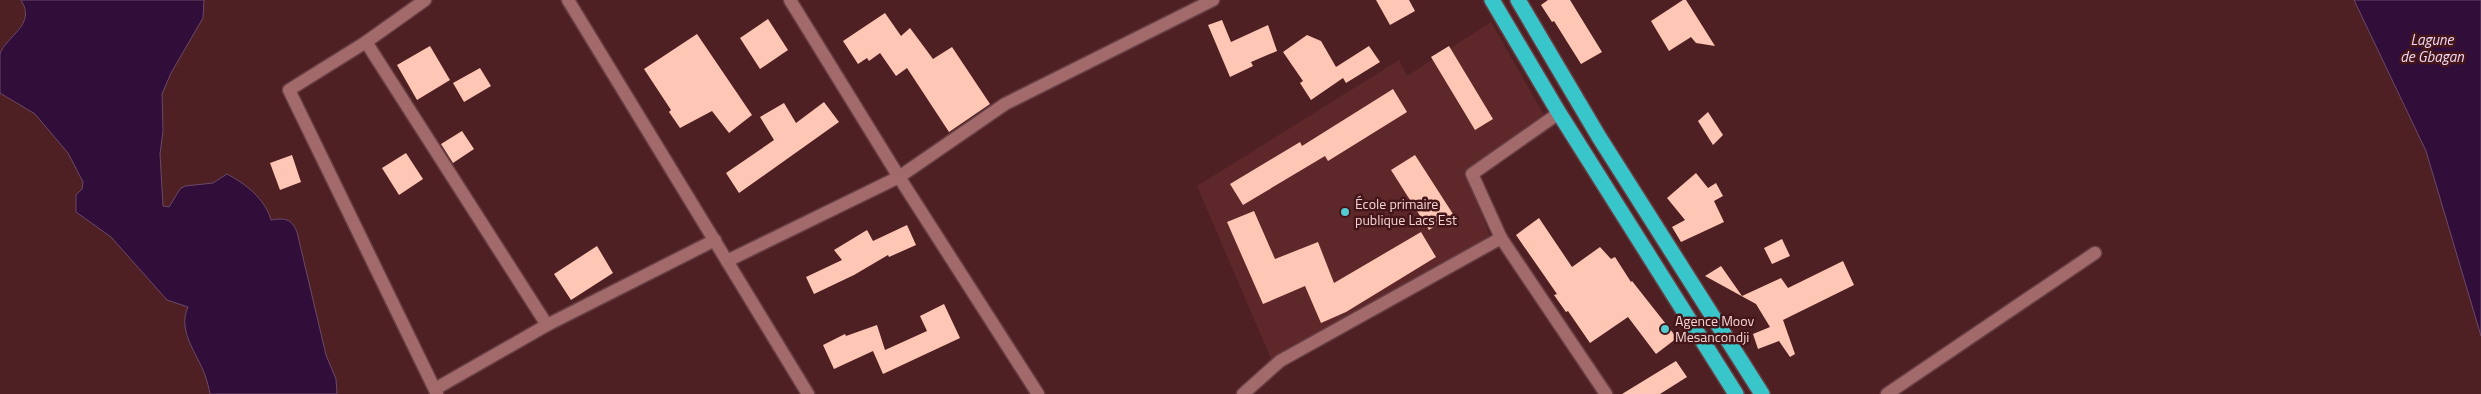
<svg xmlns="http://www.w3.org/2000/svg" width="2481" height="394" viewBox="0 0 2481 394" font-family="'Titillium Web',sans-serif">
<style>
.built{fill:#5e282b}
.water{fill:#310e3a;stroke:#6b4968}
.building{fill:#fec6b4}
.lines{fill:none;stroke-linecap:round;stroke-linejoin:round}
.street-casing{stroke:#683f44;stroke-width:15}
.highway-casing{stroke:#683f44;stroke-width:18}
.street{stroke:#a26a6b;stroke-width:12}
.highway{stroke:#39c6cb;stroke-width:15}
.poi-dot{fill:#52ccd0;stroke:#44161a;stroke-width:2}
.labels{text-anchor:middle;stroke-width:5;stroke-linejoin:round;paint-order:stroke}
.poi-label{font-size:14px;fill:#f2d3d3;stroke:#44161a;text-anchor:start}
.water-label{font-size:15px;font-style:italic;fill:#efd8f6;stroke:#44161a}
</style>
<rect width="100%" height="100%" fill="#4f2023"/>
<path class="built" d="M1491 22 1544 115 1468 176 1491 239 1272 361 1197 186 1399 60 1407 76Z"/>
<g class="water">
<path d="M21 0H204L203 18 171 73 162 94 163 131 160 154 163 206 169 207 180 189 185 186 213 183 227 174C246 184 265 199 271 220 285 218 291 218 297 232L326 355 336 379 337 394H210C209 388 207 381 205 375 197 353 177 331 188 307L167 300 111 237 76 212V195L82 189 83 182 68 153 35 114 0 93C0 82 0 64 0 54 6 36 37 25 21 0Z"/>
<path d="M2354 0H2481V336L2426 151Z"/>
</g>
<g class="building">
<path d="M1376 0H1409L1415 11 1390 25Z"/>
<path d="M1548 0H1570L1602 52 1581 64 1554 21 1552 22 1541 5Z"/>
<path d="M1683 0H1686L1715 46 1696 43 1691 37 1669 51 1651 21Z"/>
<path d="M885 13 901 36 910 28 933 59 952 47 990 104 949 132 907 68 896 76 880 53 869 61 867 58 858 64 843 41Z"/>
<path d="M768 19 788 50 760 69 740 38Z"/>
<path d="M1222 20 1231 42 1268 25 1277 51 1251 62 1253 66 1230 77 1208 25Z"/>
<path d="M697 34 752 115 729 133 712 111 680 128 669 112 671 110 644 69Z"/>
<path d="M1307 35 1321 41 1336 67 1369 46 1380 62 1346 83 1343 78 1311 100 1300 83 1303 81 1283 52Z"/>
<path d="M430 46 450 80 417 100 397 65Z"/>
<path d="M1449 46 1493 119 1475 130 1431 57Z"/>
<path d="M480 68 491 86 464 102 453 83Z"/>
<path d="M1393 89 1407 112 1328 161 1325 156 1243 205 1230 184 1300 142 1302 146Z"/>
<path d="M824 102 839 122 739 193 726 173 774 140 760 117 784 103 796 123Z"/>
<path d="M1708 112 1723 135 1713 145 1698 121Z"/>
<path d="M462 131 474 149 453 163 441 144Z"/>
<path d="M406 153 423 179 399 195 382 168Z"/>
<path d="M292 155 301 182 280 190 270 163Z"/>
<path d="M1415 155 1453 214 1429 230 1391 170Z"/>
<path d="M1696 173 1708 188 1716 183 1723 196 1714 201 1724 222 1681 242 1672 227 1685 220 1667 198Z"/>
<path d="M1254 211 1275 259 1318 242 1334 283 1421 232 1436 257 1346 312 1321 323 1305 286 1263 304 1227 222Z"/>
<path d="M1539 218 1572 267 1600 247 1611 259 1615 257 1631 282 1632 281 1677 338 1656 354 1628 317 1590 343 1568 311 1566 312 1554 295 1557 294 1516 235Z"/>
<path d="M907 225 916 245 889 257 888 255 854 275 814 294 806 277 842 260 834 250 867 230 873 241Z"/>
<path d="M1782 239 1790 256 1772 264 1764 248Z"/>
<path d="M597 246 613 273 571 300 554 274Z"/>
<path d="M1843 261 1854 285 1783 320 1795 354 1790 357 1779 341 1758 349 1753 334 1770 327 1756 304 1705 276 1721 266 1742 296 1781 278 1788 288Z"/>
<path d="M944 304 960 338 883 374 873 351 834 369 823 345 845 334 846 336 877 325 885 350 927 331 920 316Z"/>
<path d="M1676 361 1687 377 1660 394H1622Z"/>
</g>
<g class="lines">
<g class="street-casing">
<g id="street">
<path d="M425 0 366 42 289 90 437 394"/>
<path d="M568 0 808 394"/>
<path d="M790 0 899 177 1038 394"/>
<path d="M366 42 547 325"/>
<path d="M1559 113 1472 174 1501 238 1606 394"/>
<path d="M727 261 899 177 1005 104 1213 0"/>
<path d="M435 389 547 325 715 240"/>
<path d="M1243 394 1280 361 1501 238"/>
<path d="M1887 394 2095 253"/>
</g>
</g>
<g class="highway-casing">
<g id="highway">
<path d="M1492 0 1559 113 1736 394"/>
<path d="M1518 0 1599 137 1762 394"/>
</g>
</g>
<use href="#street" class="street"/>
<use href="#highway" class="highway"/>
</g>
<g class="poi-dot">
<circle cx="1345" cy="212" r="5"/>
<circle cx="1665" cy="329" r="5"/>
</g>
<g class="labels">
<g class="poi-label">
<text x="1355" y="209">École primaire<tspan x="1355" dy="16">publique Lacs Est</tspan></text>
<text x="1675" y="326">Agence Moov<tspan x="1675" dy="16">Mesancondji</tspan></text>
</g>
<g class="water-label">
<text x="2432" y="45">Lagune<tspan x="2432" dy="17">de Gbagan</tspan></text>
</g>
</g>
</svg>
